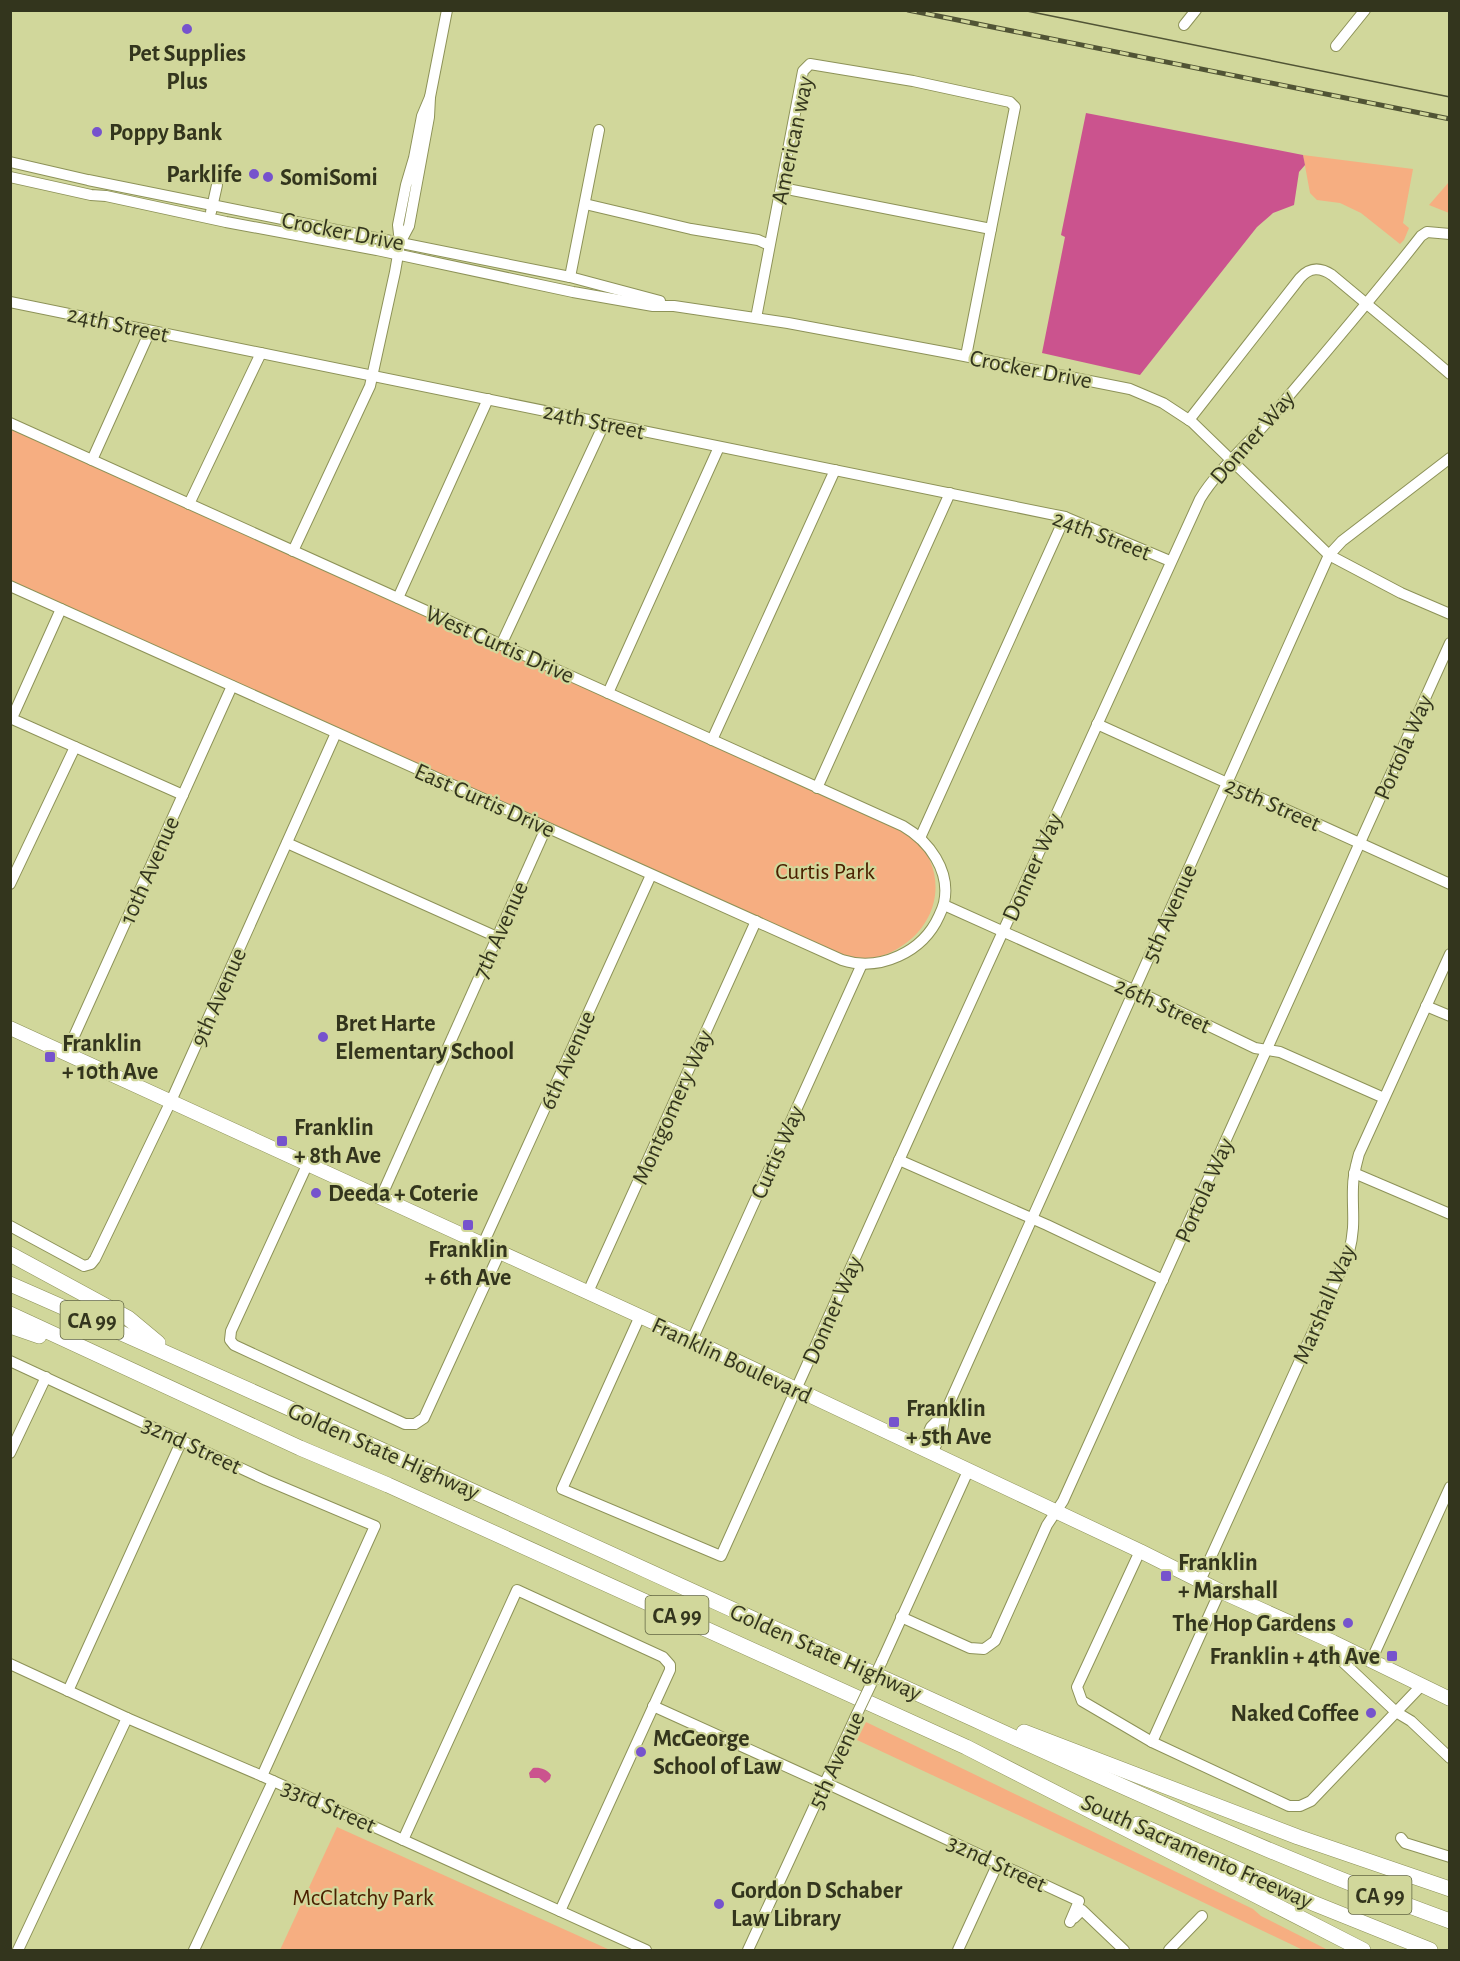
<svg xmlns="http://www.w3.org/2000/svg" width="1460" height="1961" viewBox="0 0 1460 1961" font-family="'Alegreya Sans',sans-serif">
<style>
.green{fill:#f6ae81}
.water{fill:#cb538e}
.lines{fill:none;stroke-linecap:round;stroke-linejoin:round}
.minor-casing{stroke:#8d9258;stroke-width:12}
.major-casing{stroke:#8d9258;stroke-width:15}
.highway-casing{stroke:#8d9258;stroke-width:16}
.minor{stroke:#fff;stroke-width:10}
.major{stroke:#fff;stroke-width:14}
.highway{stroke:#fff;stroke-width:15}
.tram{stroke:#515435;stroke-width:1.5}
.rail-casing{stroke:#515435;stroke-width:5}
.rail{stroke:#d1d79b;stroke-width:3;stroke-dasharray:9;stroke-linecap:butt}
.minor-bridge-casing{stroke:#8d9258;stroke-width:12;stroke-linecap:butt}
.minor-bridge{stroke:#fff;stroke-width:10}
.poi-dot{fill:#7653cd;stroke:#d1d79b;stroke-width:2}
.labels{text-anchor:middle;stroke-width:4.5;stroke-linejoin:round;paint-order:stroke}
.shield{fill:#d1d79b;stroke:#626643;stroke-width:1.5}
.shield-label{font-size:22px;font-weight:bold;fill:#33351d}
.poi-label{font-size:24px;font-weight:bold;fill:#33351d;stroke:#d1d79b;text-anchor:start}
.street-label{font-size:24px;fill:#33351d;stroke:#d1d79b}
.park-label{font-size:24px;fill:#4b2000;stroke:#d1d79b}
</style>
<rect width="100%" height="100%" fill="#d1d79b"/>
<g class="green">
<path d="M1303 155 1413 169 1403 223 1409 228 1404 240 1400 244 1361 213 1340 203 1317 200 1310 193Z"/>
<path d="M1449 182V213L1429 205Z"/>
<path d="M11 427 900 828C905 831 911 834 915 839 946 870 941 917 906 943 894 952 879 959 864 958 857 958 848 956 841 954L11 581Z"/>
<path d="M866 1722 1253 1909 1261 1916 1328 1950H1303L1123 1864 857 1740Z"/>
<path d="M337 1827 610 1950H280Z"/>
</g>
<g class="water">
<path d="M1086 113 1303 155 1305 165 1299 172 1294 205 1273 213 1257 227 1140 375 1042 353 1065 237 1061 235Z"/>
<path d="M533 1768C539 1767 547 1769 551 1775L550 1779 545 1783 539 1778H530L529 1773Z"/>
</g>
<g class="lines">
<g class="minor-casing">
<g id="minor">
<path d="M1184 25 1196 10"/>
<path d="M1336 46 1365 10"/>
<path d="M430 97 447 10"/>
<path d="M10 162 88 180 570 277 660 301"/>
<path d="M10 177 91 195 106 196 226 222 377 250 573 292 653 306H674L788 323 949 353 1130 389 1163 403 1192 422 1329 555 1401 593 1450 614"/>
<path d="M782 188 991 229"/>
<path d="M585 204 691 229 758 240 769 245"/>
<path d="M211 212 217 185"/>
<path d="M570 277 599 130"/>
<path d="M10 302 1065 517 1170 561"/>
<path d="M756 318 803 71 810 64 816 65 913 81 1010 102 1015 107 966 356"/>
<path d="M1189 420 1300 278C1310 267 1320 267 1332 275L1422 350 1450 374"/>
<path d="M10 423 903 826C929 841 951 871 944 903 943 907 941 912 939 916 923 952 880 972 842 960L10 586"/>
<path d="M92 460 150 331"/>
<path d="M189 504 261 353"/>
<path d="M293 551 370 386 395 272 400 243 398 225 406 185 414 158 422 116 430 97 429 117 409 226 400 243"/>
<path d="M398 598 488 399"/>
<path d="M501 645 604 424"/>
<path d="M608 693 719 447"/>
<path d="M10 718 183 795"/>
<path d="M12 718 61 609"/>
<path d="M1097 724 1450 884"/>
<path d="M712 740 835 470"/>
<path d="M817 788 950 493"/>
<path d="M920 838 1065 517"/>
<path d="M287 843 497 937"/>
<path d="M10 884 75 747"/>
<path d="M944 905 1149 997 1255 1048 1280 1052 1384 1098"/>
<path d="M1426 1006 1450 1016"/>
<path d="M66 1054 232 686"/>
<path d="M899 1160 1047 1225 1163 1280"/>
<path d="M308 1163 231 1331 230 1340 234 1345 405 1424H415L424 1418 500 1252"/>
<path d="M1354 1173 1450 1214"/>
<path d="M381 1197 546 828"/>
<path d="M10 1226 84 1266 91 1264 95 1259 171 1101 336 733"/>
<path d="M483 1244 651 875"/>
<path d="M588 1292 756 921"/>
<path d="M640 1316 562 1489 721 1556 928 1096 1200 499C1217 471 1244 448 1266 423 1318 361 1371 300 1421 236L1427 232 1450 234"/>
<path d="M692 1340 862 964"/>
<path d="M10 1361 266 1480 375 1526 262 1776"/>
<path d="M921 1449 931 1427 945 1413"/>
<path d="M10 1453 46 1377"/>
<path d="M932 1454 942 1431 945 1413 1329 555 1342 541 1450 458"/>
<path d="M1140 1551 1077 1687 1082 1701 1152 1742 1289 1806H1300L1311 1801 1421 1686"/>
<path d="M1200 1581 1349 1252C1356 1225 1352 1212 1353 1187 1353 1175 1356 1165 1359 1154L1450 954"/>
<path d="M901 1617 970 1648 984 1649 995 1641 1047 1525 1063 1501 1450 643"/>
<path d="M1333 1642 1343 1662 1396 1712 1411 1721 1450 1758"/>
<path d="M882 1661 968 1471"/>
<path d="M1371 1661 1450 1487"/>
<path d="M10 1664 127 1718 262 1776 646 1950"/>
<path d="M68 1691 182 1440"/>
<path d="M653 1706 825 1784"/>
<path d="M1152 1742 1220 1591"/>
<path d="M826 1783 1079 1901 1070 1922"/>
<path d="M1401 1838 1405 1843 1450 1857"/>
<path d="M403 1840 517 1590 663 1657 670 1665V1670L560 1911"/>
<path d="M1074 1918 1082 1910 1124 1950"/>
<path d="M18 1950 127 1718"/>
<path d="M194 1950 273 1781"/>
<path d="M748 1950 855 1718"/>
<path d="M958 1950 998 1863"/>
<path d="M1169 1950 1202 1916"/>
</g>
</g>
<g class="major-casing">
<path id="major" d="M10 1028 692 1340 1140 1551 1220 1591 1333 1642 1450 1699"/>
</g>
<g class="highway-casing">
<g id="highway">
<path d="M10 1254 128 1318 158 1343"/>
<path d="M10 1284C303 1412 592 1546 883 1678 1070 1762 1256 1851 1450 1921"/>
<path d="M10 1314 300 1448 388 1485 966 1747 1363 1950"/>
<path d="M10 1326 39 1336"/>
<path d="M1024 1732 1298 1837 1450 1889"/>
<path d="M1138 1824 1313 1903 1430 1950"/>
</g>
</g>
<use href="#minor" class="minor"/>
<use href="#major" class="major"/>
<use href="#highway" class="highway"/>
<path class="tram" d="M1022 10 1450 97"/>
<g class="rail-casing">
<path id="rail" d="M908 10 1450 119"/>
</g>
<use href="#rail" class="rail"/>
<g class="minor-bridge-casing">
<path id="minor-bridge" d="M855 1718 882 1661"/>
</g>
<use href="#minor-bridge" class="minor-bridge"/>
</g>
<g class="poi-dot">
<circle cx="187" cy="29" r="6"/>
<circle cx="97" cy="132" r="6"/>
<circle cx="254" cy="174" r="6"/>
<circle cx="268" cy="177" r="6"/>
<circle cx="323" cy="1037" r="6"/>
<rect x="44" y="1051" width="12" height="12" rx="3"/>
<rect x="276" y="1135" width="12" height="12" rx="3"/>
<circle cx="316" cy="1193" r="6"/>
<rect x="462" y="1219" width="12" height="12" rx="3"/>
<rect x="888" y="1416" width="12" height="12" rx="3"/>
<rect x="1160" y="1570" width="12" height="12" rx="3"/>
<circle cx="1348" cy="1623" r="6"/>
<rect x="1386" y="1650" width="12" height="12" rx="3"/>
<circle cx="1371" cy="1713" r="6"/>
<circle cx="641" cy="1752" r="6"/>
<circle cx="719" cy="1904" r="6"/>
</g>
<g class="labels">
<g class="shield">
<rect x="60.5" y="1301" width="63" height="38" rx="4.5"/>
<rect x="645.5" y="1596" width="63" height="38" rx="4.5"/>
<rect x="1348.5" y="1876" width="63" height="38" rx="4.5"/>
</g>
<g class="shield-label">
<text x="92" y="1328">CA 99</text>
<text x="677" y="1623">CA 99</text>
<text x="1380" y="1903">CA 99</text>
</g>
<g class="poi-label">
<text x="187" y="61" text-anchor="middle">Pet Supplies<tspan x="187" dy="28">Plus</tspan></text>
<text x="109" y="140">Poppy Bank</text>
<text x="242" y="182" text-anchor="end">Parklife</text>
<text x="280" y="185">SomiSomi</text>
<text x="335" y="1031">Bret Harte<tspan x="335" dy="28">Elementary School</tspan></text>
<text x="62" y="1051">Franklin<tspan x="62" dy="28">+ 10th Ave</tspan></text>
<text x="294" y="1135">Franklin<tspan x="294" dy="28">+ 8th Ave</tspan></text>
<text x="328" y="1201">Deeda + Coterie</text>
<text x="468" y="1257" text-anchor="middle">Franklin<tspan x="468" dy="28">+ 6th Ave</tspan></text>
<text x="906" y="1416">Franklin<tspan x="906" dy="28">+ 5th Ave</tspan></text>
<text x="1178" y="1570">Franklin<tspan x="1178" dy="28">+ Marshall</tspan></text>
<text x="1336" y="1631" text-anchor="end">The Hop Gardens</text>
<text x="1380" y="1664" text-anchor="end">Franklin + 4th Ave</text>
<text x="1359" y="1721" text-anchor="end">Naked Coffee</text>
<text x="653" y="1746">McGeorge<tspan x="653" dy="28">School of Law</tspan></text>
<text x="731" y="1898">Gordon D Schaber<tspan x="731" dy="28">Law Library</tspan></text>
</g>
<g class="street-label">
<text transform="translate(792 140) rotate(-78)" y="8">American way</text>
<text transform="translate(343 231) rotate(11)" y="8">Crocker Drive</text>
<text transform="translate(118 324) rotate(12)" y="8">24th Street</text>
<text transform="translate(1031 369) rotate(11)" y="8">Crocker Drive</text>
<text transform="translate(594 421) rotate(12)" y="8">24th Street</text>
<text transform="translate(1252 437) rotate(-49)" y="8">Donner Way</text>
<text transform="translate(1102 535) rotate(21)" y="8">24th Street</text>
<text transform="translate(500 644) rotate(24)" y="8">West Curtis Drive</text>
<text transform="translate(1403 747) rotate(-66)" y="8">Portola Way</text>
<text transform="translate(485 800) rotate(24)" y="8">East Curtis Drive</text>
<text transform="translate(1273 804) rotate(24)" y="8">25th Street</text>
<text transform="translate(1032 867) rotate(-66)" y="8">Donner Way</text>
<text transform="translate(149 870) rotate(-66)" y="8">10th Avenue</text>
<text transform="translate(1169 913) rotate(-66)" y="8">5th Avenue</text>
<text transform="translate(500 930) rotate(-66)" y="8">7th Avenue</text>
<text transform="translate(218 997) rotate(-66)" y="8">9th Avenue</text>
<text transform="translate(1163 1005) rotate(25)" y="8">26th Street</text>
<text transform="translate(567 1060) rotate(-66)" y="8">6th Avenue</text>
<text transform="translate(672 1107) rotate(-66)" y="8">Montgomery Way</text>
<text transform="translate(777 1152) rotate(-66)" y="8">Curtis Way</text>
<text transform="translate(1204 1190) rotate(-66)" y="8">Portola Way</text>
<text transform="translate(1324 1304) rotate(-67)" y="8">Marshall Way</text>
<text transform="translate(832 1310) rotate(-66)" y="8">Donner Way</text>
<text transform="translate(732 1360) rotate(25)" y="8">Franklin Boulevard</text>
<text transform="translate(192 1445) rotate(25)" y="8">32nd Street</text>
<text transform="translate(384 1451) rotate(24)" y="8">Golden State Highway</text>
<text transform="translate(826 1652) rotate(24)" y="8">Golden State Highway</text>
<text transform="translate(836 1760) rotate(-65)" y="8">5th Avenue</text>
<text transform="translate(329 1806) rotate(24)" y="8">33rd Street</text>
<text transform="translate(1197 1851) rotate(24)" y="8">South Sacramento Freeway</text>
<text transform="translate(997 1863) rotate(25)" y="8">32nd Street</text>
</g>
<g class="park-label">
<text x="825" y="879">Curtis Park</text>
<text x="363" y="1905">McClatchy Park</text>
</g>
</g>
<rect width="1460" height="1961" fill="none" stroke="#33351d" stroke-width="24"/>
</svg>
